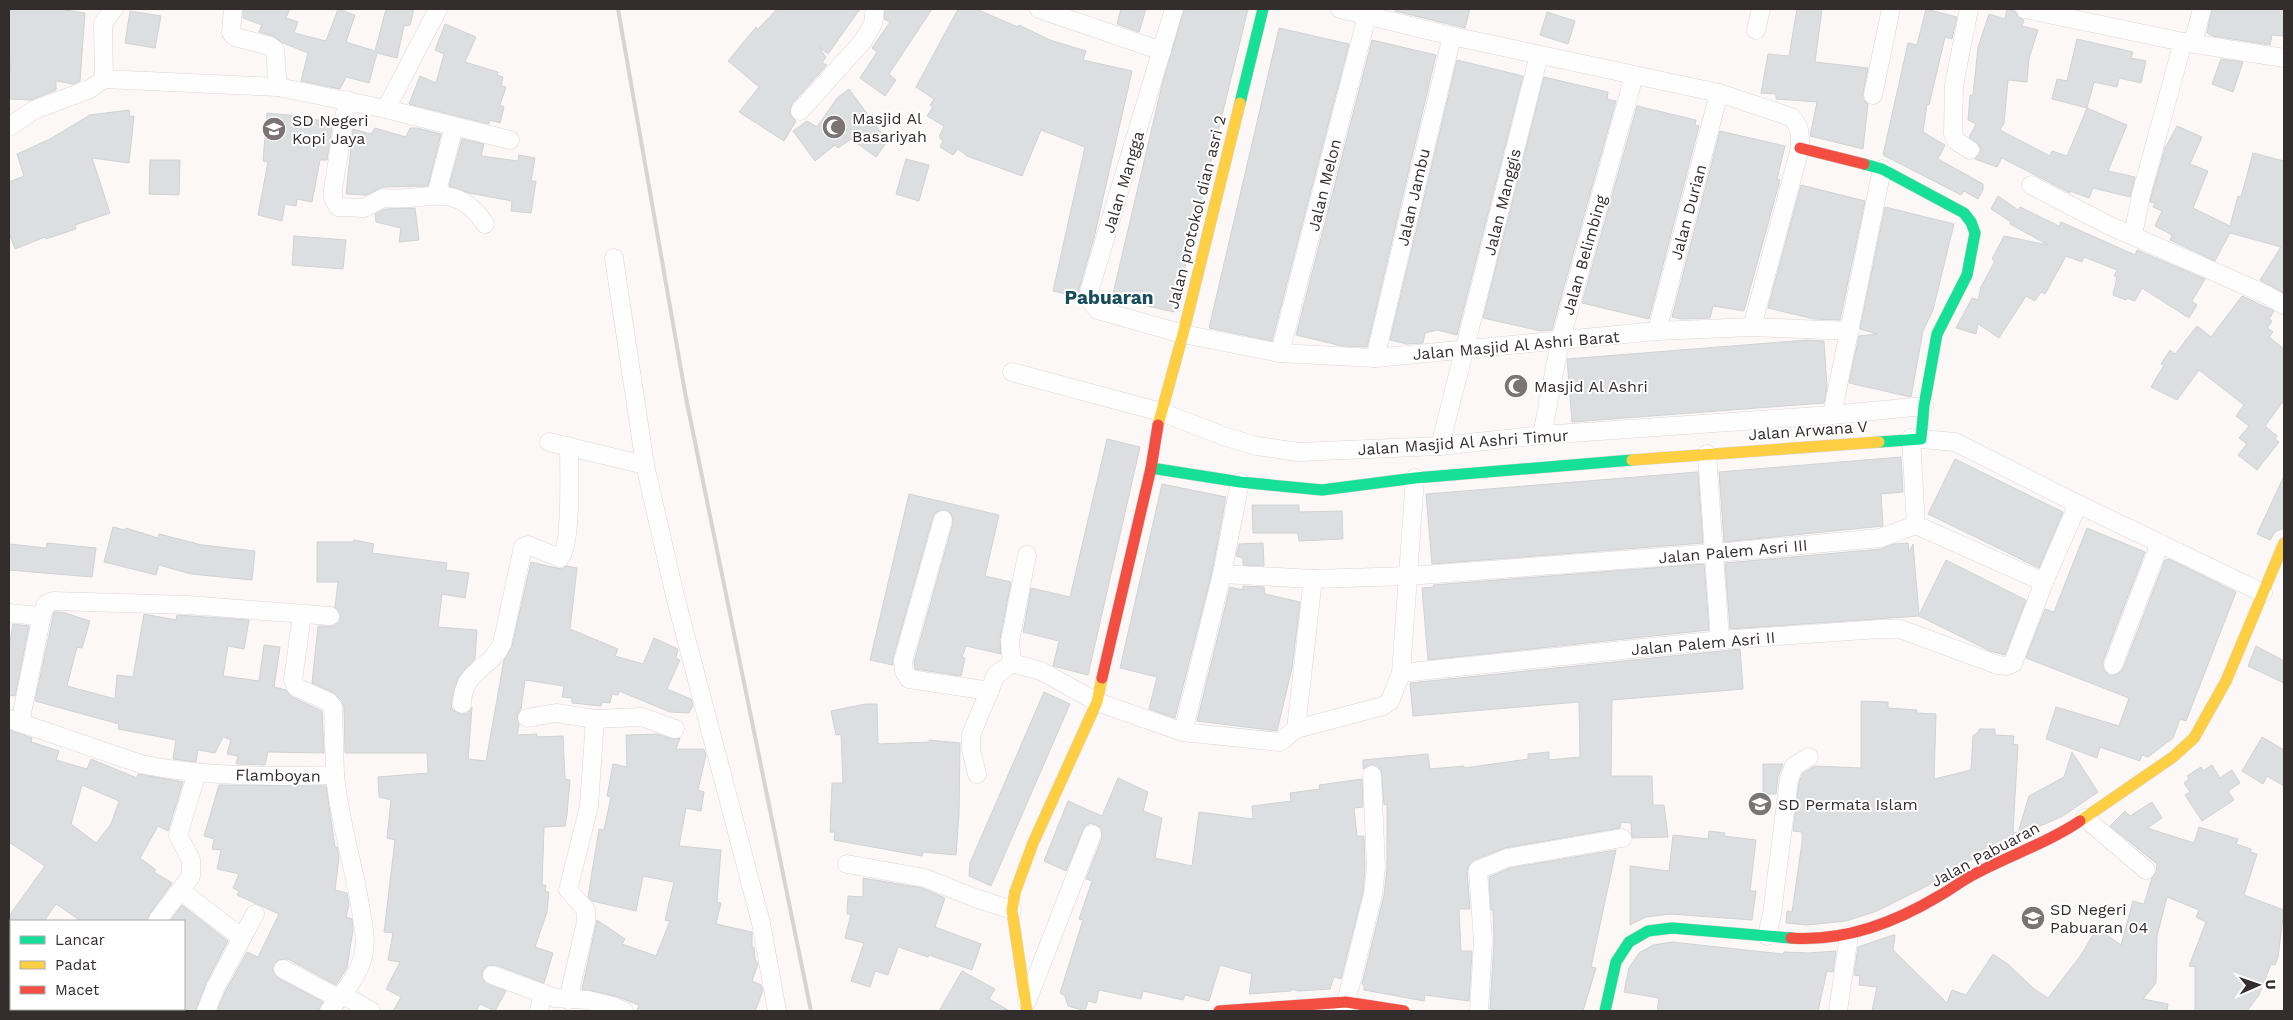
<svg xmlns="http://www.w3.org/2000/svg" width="2293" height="1020" viewBox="0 0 2293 1020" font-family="'Work Sans',sans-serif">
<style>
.building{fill:#dddee0;stroke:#d0d2d3;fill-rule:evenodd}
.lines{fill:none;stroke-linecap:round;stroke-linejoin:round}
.street-casing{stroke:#dbd5d5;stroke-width:19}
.fast-casing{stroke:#dbd5d5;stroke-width:12}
.slow-casing{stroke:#dbd5d5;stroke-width:12}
.jam-casing{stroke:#dbd5d5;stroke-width:12}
.street{stroke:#fffefe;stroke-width:18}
.fast{stroke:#16e098;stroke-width:11}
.slow{stroke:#ffcf43;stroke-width:11}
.jam{stroke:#f24e42;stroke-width:11}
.rail{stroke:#d6d4d4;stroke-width:4}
.labels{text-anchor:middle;stroke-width:4;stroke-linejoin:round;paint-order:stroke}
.poi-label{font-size:16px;fill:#342d2d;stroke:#fff;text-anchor:start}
.street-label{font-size:16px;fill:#342d2d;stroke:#fff}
.quarter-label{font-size:19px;font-weight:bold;fill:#164c5b;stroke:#fff}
</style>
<rect width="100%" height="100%" fill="#fdf8f8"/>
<g class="building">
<path d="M9 9H65V10L85 13 80 81 73 84 56 81V90L31 100 9 99V70H11L9 55Z"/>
<path d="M243 9H290L286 18 298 22 294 33 326 41 338 9 355 15 346 42 375 51 386 9H414L410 25 404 26 397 58 377 53 369 83 346 77 340 89 301 81 308 53 283 43 273 36 259 32 262 25 243 18Z"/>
<path d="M777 9H860L828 54 819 47 826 57 822 63 827 65 792 104 790 114 796 121 784 141 739 112 759 87 728 61 756 27 758 29Z"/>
<path d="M885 9H932L889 74 896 80 885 96 860 78 877 52 872 48 890 22 884 19Z"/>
<path d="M958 9H976L1018 27 1019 25 1050 40 1086 51 1083 60 1132 71 1094 238 1079 289V297L1053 291 1085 147 1041 130 1022 176 967 156 958 149 953 155 940 147 943 141 939 137 944 126 927 116 933 107 930 105 934 99 916 87Z"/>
<path d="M1121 9H1146L1139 32 1117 24Z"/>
<path d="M1184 9H1248L1174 312 1112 298 1162 85Z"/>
<path d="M1395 9H1470L1465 28 1395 11Z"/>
<path d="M1797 9H1822L1815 62 1868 68 1863 93V99L1868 104 1863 149 1810 136 1817 102 1776 99V94L1761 93 1768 54 1789 56Z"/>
<path d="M1926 9 1957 17 1952 39 1945 37 1929 105 1927 104 1923 132 1945 145 1938 159 1983 184V190L1978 199 1964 191 1961 195 1883 155 1908 43 1917 45Z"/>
<path d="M2007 9 2015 11 2018 17 2024 20 2022 26 2038 30 2029 58 2027 82 2008 80 2004 123 2000 130 2050 156 2052 151 2067 156 2087 108 2127 125 2108 171 2135 177 2130 197 2093 188 2089 198 2070 191V193L2002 158 1997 167 1975 159 1981 150 1979 145 1969 137 1976 124 1968 120 1970 95H1973L1978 47 1989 14 2005 19Z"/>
<path d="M2212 9H2284V36L2272 35 2270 45 2213 36 2207 33Z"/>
<path d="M130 11 161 16 155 48 125 43Z"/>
<path d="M1547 12 1575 21 1568 44 1540 35Z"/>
<path d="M445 24 476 37 465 62 498 72 497 75 503 77 501 86 506 87 500 105 504 107 500 123 490 120 489 124 409 104 420 76 436 83 444 54 435 50Z"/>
<path d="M1279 28 1349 44 1272 341 1209 328Z"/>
<path d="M2077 39 2133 52 2131 58 2146 61 2141 83 2119 78 2117 87 2094 82 2087 108 2052 99 2057 79 2067 81Z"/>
<path d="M1372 40 1436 55 1367 347 1342 346 1296 335Z"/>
<path d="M2221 59 2243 62 2233 92 2212 84Z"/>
<path d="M1457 60 1523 76 1457 335 1437 330 1425 333 1423 343 1407 344 1390 340Z"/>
<path d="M1544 77 1608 92 1607 99 1616 101 1552 330 1541 331 1483 318Z"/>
<path d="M849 89 882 134 889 139 876 157 851 139 838 148 835 145 815 161 793 131 807 121 817 127 837 98Z"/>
<path d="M1637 106 1696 120 1695 125 1699 126 1649 319 1582 303Z"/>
<path d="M129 110 130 117 134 116 129 163 92 158 110 213 75 225 76 229 46 239 45 237 15 249 9 233V182L24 176 17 154 50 139 90 115Z"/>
<path d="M267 113 298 116V118L319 120 318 125 332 126 327 160H320L312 202 297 199 296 206 285 204 282 221 258 215 268 162 263 161Z"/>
<path d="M2177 126 2202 137 2190 164 2208 171 2193 208 2230 226 2238 196 2241 197 2253 153 2284 161V293L2260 280 2281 247 2230 233 2215 261 2170 240 2172 235 2155 226 2162 211 2153 207 2155 203 2150 202 2151 197 2165 148Z"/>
<path d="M375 128 406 137 410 128H417L441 134 428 186 383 187 366 195 346 194 353 129 371 134Z"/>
<path d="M1720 131 1785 146 1777 179 1780 180 1744 311 1713 306 1710 318 1682 319 1672 317Z"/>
<path d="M462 139 484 144 481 156 518 161 519 155 535 158 531 181H536L531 213 511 211 512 201 469 193 449 186Z"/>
<path d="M906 159 929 165 919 201 896 194Z"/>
<path d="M150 160H180L179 195 149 194Z"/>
<path d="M1801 185 1865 201 1840 320 1814 319 1768 308Z"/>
<path d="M1998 196 2018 210 2020 207 2059 226 2061 222 2135 255 2137 250 2205 279 2192 301 2197 305 2189 318 2142 288 2135 301 2127 298 2126 300 2113 295 2117 277 2114 276 2117 270 2084 257 2082 262 2066 256 2045 294 2041 292 2035 301 2026 296 1999 338 1978 324 1976 334 1956 328 1972 298 1978 300 1981 287 1995 261 1992 259 2004 236 2048 245 2010 224 2011 222 1991 209Z"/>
<path d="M1885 207 1954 224 1933 310 1923 331 1911 397 1849 383 1859 336 1877 334 1860 329Z"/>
<path d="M415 208 419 240 399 242 401 228 376 222 375 214 385 209Z"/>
<path d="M294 236 346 240 343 269 292 265Z"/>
<path d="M2242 296 2274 311 2269 319 2272 321 2267 328 2273 332 2269 337 2284 349V400L2265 426 2277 436 2275 439 2279 442 2257 470 2238 455 2247 444 2239 438 2249 426 2236 416 2244 405 2199 370 2177 400 2151 387 2164 365 2161 364 2170 350 2175 354 2197 326 2211 337Z"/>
<path d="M1807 340 1824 341 1827 386 1824 403 1572 422 1567 359Z"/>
<path d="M1107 439 1140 447 1088 675 1053 666 1059 641 1023 632 1031 588 1070 597Z"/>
<path d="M1901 457 1903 492 1881 494 1883 526 1724 542 1719 472Z"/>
<path d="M1955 459 2063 512 2039 568 1928 514Z"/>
<path d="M1698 472 1703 543 1432 564 1426 494Z"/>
<path d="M2284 476V528L2275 532 2270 540 2257 534Z"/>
<path d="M1162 484 1226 497 1212 572 1175 718 1149 709 1157 677 1120 668Z"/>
<path d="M909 494 999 515 985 576 1011 582 1000 639 1001 654 966 646 962 657 965 658 961 676 915 669 914 662 953 523 951 513 945 510 936 512 933 517 893 658V665L870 660Z"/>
<path d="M1252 505H1299V512L1342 511 1343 539 1299 541 1298 533H1253Z"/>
<path d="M113 527 125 530 126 528 158 538 159 534 202 545 255 551 252 580 191 574 159 565 156 575 104 562Z"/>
<path d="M2087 528 2145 552 2103 661V667L2109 675H2115L2123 669 2165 560 2169 559 2236 592 2186 721 2180 719 2173 738 2148 757 2142 755 2140 761 2100 747 2097 758 2046 739 2056 707 2119 726 2129 698 2026 658 2045 609 2054 612Z"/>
<path d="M354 540 374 544 372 553 447 563 446 570 469 573 465 598 442 594 438 627 477 630 475 659 458 678 451 703 452 709 460 714H467L472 707 468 759 486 761 504 660 512 646 531 562 561 569 567 566 577 568 570 629 618 649 615 656 643 664 654 638 678 649 676 658 680 660 667 689 691 699 693 705 689 713 670 712 619 691 618 695 612 694 610 703 602 702 601 706 572 703V698L562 697 564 686 525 680 521 709 517 715 519 725 517 735 537 734V737L563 736 565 779 570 780 567 814 565 826 544 827 542 885H546L545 891 549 892 547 912 535 947 553 953 544 983 496 965 486 967 482 972 484 981 506 991 495 1011 480 1004 476 1011H393L401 997 386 989 400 962 388 960 393 933 384 932 395 840 387 838 391 800 379 797 378 777 428 773 427 753H345L344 707 342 701 334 693 312 683 318 626H334L339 622 341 616 335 607 338 582H317V542H353Z"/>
<path d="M47 543 96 548 92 577 9 570V544L46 548Z"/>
<path d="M1263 543 1264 566 1243 565V558L1236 556 1239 544Z"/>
<path d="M1908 543 1909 552 1913 544 1919 615 1946 560 2026 600 2005 655 1990 651 1919 616 1730 629 1725 563 1881 549 1894 544Z"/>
<path d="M1704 564 1709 630 1428 660 1422 588 1434 587 1433 585Z"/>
<path d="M1243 586 1264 587 1265 594 1300 602 1292 668 1277 731 1197 721 1230 587 1243 590Z"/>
<path d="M54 612H62L90 621 82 648 77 647 67 686 115 699 117 675 133 677 144 614 176 620 177 615 249 620 244 649 228 646 223 676 259 681 264 645 280 647 274 687 286 690 292 697 322 711 324 753 268 752 265 765 236 764 238 756 227 754 231 740 223 737 215 753 198 750 196 762 173 759 176 740 118 729 119 724 35 701Z"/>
<path d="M13 624 29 626 15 696 9 695V647Z"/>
<path d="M2256 646 2284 661V683L2248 666Z"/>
<path d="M1740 649 1743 689 1612 700 1611 776H1652L1653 805H1664L1668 837 1632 838 1631 823 1621 822 1620 828 1505 848 1474 860 1469 865 1467 871 1470 909H1459L1461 951H1472L1469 1001 1425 995 1424 1001 1364 990V985L1362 984 1384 895 1387 869V804L1384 805 1381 770 1372 764 1363 769V760L1428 754 1430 769 1464 766V768L1528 759V754L1549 752V760L1580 757 1579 702 1413 716 1410 683Z"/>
<path d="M1044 692 1070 704 991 886 969 876 970 863Z"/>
<path d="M1861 701 1888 702V708L1917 710V713L1936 714 1934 779 1971 770 1973 736 1979 731V729H1995V735L2014 736 2013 744 2018 745 2013 832 2018 833 2029 796 2064 777 2072 752 2098 792 2063 816 2022 834H2024L1965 863 1931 884 1877 911 1846 921 1807 925 1786 923 1787 911 1792 912 1802 843V832L1793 831 1799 782 1803 773 1815 766 1861 768Z"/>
<path d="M866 704H877L878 744 929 742V740L960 743 959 814 956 855 923 852 922 856 834 840 835 832H830L832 783H843L841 734 836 735 831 711Z"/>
<path d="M9 730 32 738 31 742 59 751 56 760 87 769 91 759 137 778 138 774 183 782 168 831 158 826 140 858 156 870 154 872 172 883 149 915 147 921H81L56 904 44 921H9V916L45 866 9 842ZM82 785 119 801 111 824 96 843 71 824Z"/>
<path d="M657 734 672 739 680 738 676 749H704L706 755 698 790 704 792 701 811 686 808 679 846 721 850 717 902 721 903 716 924 752 932V947H754L755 959 758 964 752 981 761 985 763 991 755 1011H637L639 1005 615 996 582 989 597 920 625 939 622 944 656 956 670 921 665 920 674 882 643 876 636 911 592 901 588 897 599 829 604 830 611 797 607 796 613 764 627 767 626 735Z"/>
<path d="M2262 737 2284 750V786L2267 776 2263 784 2242 771Z"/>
<path d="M1763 764H1783L1778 777 1776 794H1763Z"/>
<path d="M2212 765 2220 778 2232 770 2240 783 2228 791 2234 800 2202 821 2185 795 2190 792 2184 783 2189 779 2187 776 2201 767 2203 771Z"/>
<path d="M1118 778 1148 792 1143 811 1162 818 1155 858 1192 866 1199 812 1253 819 1252 806 1291 801 1290 793 1320 789 1319 785 1362 779 1363 807 1354 808 1357 836H1364L1365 868 1363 892 1341 979 1334 977 1330 989 1298 991 1291 989V991L1249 994 1252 974 1220 965 1209 1001 1185 995 1183 1000 1143 991 1141 999 1099 990 1096 1003 1088 1001 1085 1011 1068 1006 1065 996 1060 993 1083 920 1079 919 1092 881 1086 879 1102 838 1101 828 1091 823 1085 826 1066 871 1044 861 1068 801 1102 816Z"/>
<path d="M219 785 326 786 335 847H337L339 857 335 890 347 893 349 905 346 917 352 919 353 930 347 968 336 985 288 959 278 960 272 969 278 978 323 1002 319 1011H217L225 992 247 952 258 957 279 914 237 895 239 891 233 888 239 874 217 869 221 850 212 849 214 839 204 836Z"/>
<path d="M2152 802 2162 818 2147 828 2194 843 2199 827 2238 839 2236 844 2251 849V852L2257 854 2244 895 2284 910 2278 957 2275 965 2271 964 2259 995 2247 1011H2195V967L2189 966 2206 922 2196 917 2199 910 2167 897 2157 936 2156 983 2143 999 2168 1004 2167 1011H1872L1877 987 1859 985 1860 976 1854 975 1858 947 1893 935H1895L1893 950 1947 1003 1952 990 1966 995 1993 954 2009 965 2033 988 2048 998 2081 955 2097 928 2121 945 2133 901 2144 904 2152 878 2156 872 2157 864 2110 826 2125 811 2130 816Z"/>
<path d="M1709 831 1725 833 1724 836 1756 840 1750 891H1756L1752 920 1670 914 1646 917 1630 925V866L1669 871 1673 835 1708 839Z"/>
<path d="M1616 850 1591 967 1596 968 1583 1011H1503L1490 1009 1494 941 1493 910H1491L1489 877 1510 868Z"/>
<path d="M863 878 922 888 945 898 935 927 981 944 972 970 929 955 928 957 898 947 888 975 875 971 870 987 851 981 864 943 845 938 851 914H847L848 896 863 897Z"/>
<path d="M182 905 228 941 206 983 196 1011H184V921H170Z"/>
<path d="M1672 942 1783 954 1784 952 1808 953 1836 951 1833 972 1827 971 1818 1011H1657L1659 998 1624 992 1629 968 1639 953 1653 945Z"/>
<path d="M962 971 995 989 989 999 1010 1011H939Z"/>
</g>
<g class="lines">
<g class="street-casing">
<g id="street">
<path d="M233 9 231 33 235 37 270 46 275 50 278 87"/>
<path d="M1039 9 1162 51"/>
<path d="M1174 9 1089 292 1091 302 1098 310 1183 334 1280 353 1375 358 1657 331 1752 327 1850 331"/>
<path d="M1340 9 1452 36 1719 93 1791 117C1801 126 1800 136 1800 148L1752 327"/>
<path d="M1969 9 1954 85 1953 133 1956 141 1970 150"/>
<path d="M2025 9 2183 42 2284 58"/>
<path d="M1756 30 1761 9"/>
<path d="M2193 43 2202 9"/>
<path d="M104 79 103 23 114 9"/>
<path d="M1873 95 1891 9"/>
<path d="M347 100 333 190V198L338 207 364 208 383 198C426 203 455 178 485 224"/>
<path d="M386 109 510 140"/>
<path d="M800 111 863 41 873 24 875 9"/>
<path d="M9 127 34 110 90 89 104 79 278 87 386 109 438 9"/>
<path d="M2031 185 2108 225 2267 295 2284 305"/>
<path d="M436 195 454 127"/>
<path d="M2133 235 2141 195 2183 42"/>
<path d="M614 258 645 465 675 596 761 923 777 1011"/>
<path d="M1657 331 1719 93"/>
<path d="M1280 353 1367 16"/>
<path d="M1375 358 1452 36"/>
<path d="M1012 372 1161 412 1226 437 1257 446 1298 452 1440 446 1542 435 1832 415 1924 406"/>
<path d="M1832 415 1882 169"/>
<path d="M1542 435 1560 342 1634 76"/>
<path d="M1911 438 1916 525"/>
<path d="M1921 439 1955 442 2078 504 2263 593"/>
<path d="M549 442 645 465"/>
<path d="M1440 446 1539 55"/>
<path d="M1707 454 1720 640"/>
<path d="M943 520 903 661 904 671 909 679 990 691"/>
<path d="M1222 574 1313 579 1408 576 1715 553 1880 538 1916 525 2044 582"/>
<path d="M9 613 38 616 42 615 46 604 53 601 188 605 330 616"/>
<path d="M302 615 293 680 296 687 329 702 333 707 335 775"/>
<path d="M1012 663 1041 671 1097 702 1183 732 1280 742 1296 729 1383 706 1390 701 1401 673 1415 478"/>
<path d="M1012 663 1010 641 1027 555"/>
<path d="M2113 665 2160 543"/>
<path d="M1401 673 1720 640 1880 629H1900L1998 665 2007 666 2013 663 2044 582 2078 504"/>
<path d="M462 704C463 669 489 671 502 644L523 547 528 545 560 558C572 547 569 466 569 446"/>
<path d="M527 718 556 713 595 719 642 717 675 729"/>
<path d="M9 719 141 764C200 777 274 777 335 775 339 821 354 865 361 911 364 927 367 944 362 960 356 980 341 995 329 1011"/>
<path d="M20 723 42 615"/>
<path d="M1296 729 1313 579"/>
<path d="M1183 732 1222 574 1240 482"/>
<path d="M977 774 971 749V735L996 675 1012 663"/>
<path d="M2085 818 2146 870"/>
<path d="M847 864 925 878 975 898 1012 910"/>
<path d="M181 891 242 938"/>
<path d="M157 921 191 876V860L178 835 197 773"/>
<path d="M1767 936 1772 913 1789 779 1794 766 1809 757"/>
<path d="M283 969 338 998"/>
<path d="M492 975 555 998 588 1000 612 1006 624 1011"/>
<path d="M343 995 371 1011"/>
<path d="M568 1000 586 922V910L568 890 589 806 595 719"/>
<path d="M1027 1001 1092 834"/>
<path d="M87 1011 89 1009"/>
<path d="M206 1011 215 988 255 914"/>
<path d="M539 1011 543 993"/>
<path d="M1344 1011 1373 894 1376 868 1372 775"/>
<path d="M1479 1011 1483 941 1478 870 1507 858 1622 838"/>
<path d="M1838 1011 1849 935"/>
</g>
</g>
<g class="fast-casing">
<g id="fast">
<path d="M1240 103 1263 9"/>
<path d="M1864 164 1882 169 1964 213 1971 222 1975 233 1967 275 1937 334 1924 406 1921 439 1879 442"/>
<path d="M1151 468 1240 482 1322 490 1415 478 1632 460"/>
<path d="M1605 1011 1616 962 1629 942 1648 931 1672 928 1791 938"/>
</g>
</g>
<g class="slow-casing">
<g id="slow">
<path d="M1158 425 1183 334 1240 103"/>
<path d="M1632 460 1879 442"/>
<path d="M2080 821 2173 757 2194 738 2226 681 2284 543"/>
<path d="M1027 1011 1012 910 1015 892 1033 843 1097 702 1102 678"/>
</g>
</g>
<g class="jam-casing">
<g id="jam">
<path d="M1800 148 1864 164"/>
<path d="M1102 678 1151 468 1158 425"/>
<path d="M1791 938C1844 942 1894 923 1939 896 1950 890 1960 882 1971 876 2007 856 2046 844 2080 821"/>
<path d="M1219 1011 1346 1002 1404 1011"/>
</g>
</g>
<use href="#street" class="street"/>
<use href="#fast" class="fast"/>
<use href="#slow" class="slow"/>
<use href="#jam" class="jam"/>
<path class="rail" d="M618 9 686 398 811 1011"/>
</g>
<defs>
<g id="mosque-disc" transform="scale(1.25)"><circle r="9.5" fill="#7a7474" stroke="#fff"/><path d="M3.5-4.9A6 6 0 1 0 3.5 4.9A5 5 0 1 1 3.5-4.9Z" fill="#fff"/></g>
<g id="school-disc" transform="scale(1.25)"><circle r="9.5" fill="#7a7474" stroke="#fff"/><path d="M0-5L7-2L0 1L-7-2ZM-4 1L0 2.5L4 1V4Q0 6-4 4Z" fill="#fff"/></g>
</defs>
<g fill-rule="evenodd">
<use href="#mosque-disc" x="834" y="127"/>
<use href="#school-disc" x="274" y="129"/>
<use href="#mosque-disc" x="1516" y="386"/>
<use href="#school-disc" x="1760" y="804"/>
<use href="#school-disc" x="2033" y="918"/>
</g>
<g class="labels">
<g class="poi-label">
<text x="852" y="124">Masjid Al<tspan x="852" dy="18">Basariyah</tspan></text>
<text x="292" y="126">SD Negeri<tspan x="292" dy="18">Kopi Jaya</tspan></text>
<text x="1534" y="392">Masjid Al Ashri</text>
<text x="1778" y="810">SD Permata Islam</text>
<text x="2050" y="915">SD Negeri<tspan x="2050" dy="18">Pabuaran 04</tspan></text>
</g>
<g class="street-label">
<text transform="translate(1123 182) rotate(-73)" y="6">Jalan Mangga</text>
<text transform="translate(1324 185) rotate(-76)" y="6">Jalan Melon</text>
<text transform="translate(1413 197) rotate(-77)" y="6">Jalan Jambu</text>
<text transform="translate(1502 202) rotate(-76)" y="6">Jalan Manggis</text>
<text transform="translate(1196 212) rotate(-76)" y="6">Jalan protokol dian asri 2</text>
<text transform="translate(1688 212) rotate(-75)" y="6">Jalan Durian</text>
<text transform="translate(1584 255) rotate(-74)" y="6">Jalan Belimbing</text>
<text transform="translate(1516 345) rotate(-5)" y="6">Jalan Masjid Al Ashri Barat</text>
<text transform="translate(1808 430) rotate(-4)" y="6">Jalan Arwana V</text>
<text transform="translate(1463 442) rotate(-4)" y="6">Jalan Masjid Al Ashri Timur</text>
<text transform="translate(1733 551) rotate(-5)" y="6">Jalan Palem Asri III</text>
<text transform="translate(1703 643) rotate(-5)" y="6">Jalan Palem Asri II</text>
<text transform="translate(278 775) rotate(1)" y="6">Flamboyan</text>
<text transform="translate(1985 854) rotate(-28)" y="6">Jalan Pabuaran</text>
</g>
<g class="quarter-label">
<text x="1109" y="304">Pabuaran</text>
</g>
</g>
<rect width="2293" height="1020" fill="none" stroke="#342d2d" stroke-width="20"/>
<rect x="10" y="920" width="175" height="90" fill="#ffffff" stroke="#aeabab"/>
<rect x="20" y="936" width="25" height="8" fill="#16e098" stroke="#aeabab"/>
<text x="55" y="945" font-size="15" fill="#342d2d">Lancar</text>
<rect x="20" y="961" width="25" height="8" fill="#ffcf43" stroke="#aeabab"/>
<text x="55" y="970" font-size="15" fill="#342d2d">Padat</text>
<rect x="20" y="986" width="25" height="8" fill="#f24e42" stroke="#aeabab"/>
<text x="55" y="995" font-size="15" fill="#342d2d">Macet</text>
<g transform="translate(2258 985) rotate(88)" stroke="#ffffff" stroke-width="4" paint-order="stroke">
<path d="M0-4L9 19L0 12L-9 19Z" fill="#342d2d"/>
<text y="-8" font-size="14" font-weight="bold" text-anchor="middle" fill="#342d2d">U</text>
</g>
</svg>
